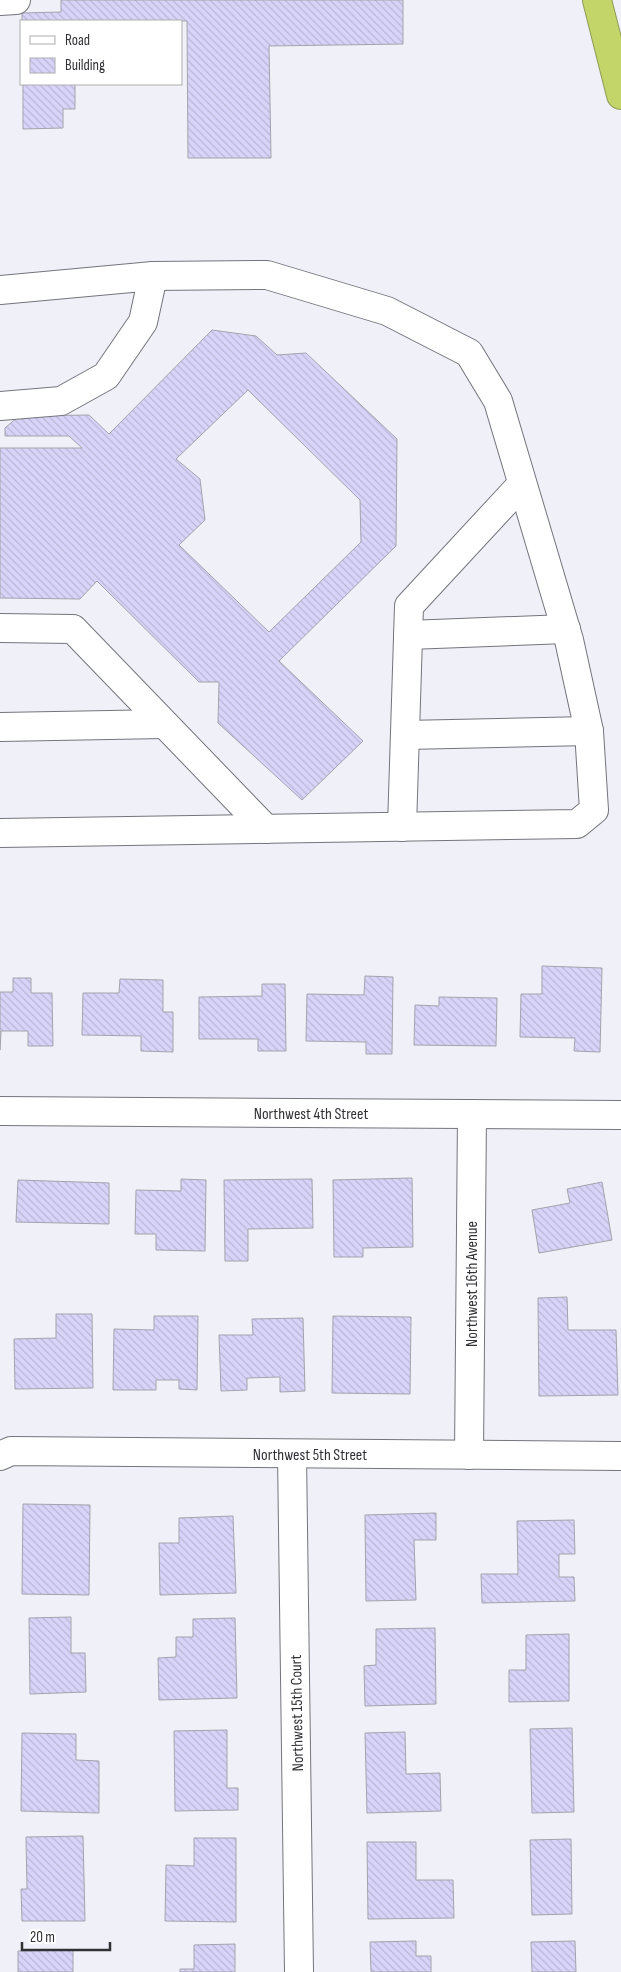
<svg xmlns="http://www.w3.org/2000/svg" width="621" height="1972" viewBox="0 0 621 1972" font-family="'Sofia Sans Condensed',sans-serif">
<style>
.building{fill:url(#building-back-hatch);stroke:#a4a3ac;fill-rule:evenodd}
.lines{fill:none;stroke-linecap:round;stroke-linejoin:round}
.minor-casing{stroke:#74747c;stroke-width:30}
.highway-casing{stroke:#909b57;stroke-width:30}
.minor{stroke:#fff;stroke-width:28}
.highway{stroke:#c3d469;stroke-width:28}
.labels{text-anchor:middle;stroke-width:4;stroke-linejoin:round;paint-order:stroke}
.street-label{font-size:16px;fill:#313135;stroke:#fff}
</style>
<defs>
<pattern id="building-back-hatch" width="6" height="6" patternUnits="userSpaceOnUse" patternTransform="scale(1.25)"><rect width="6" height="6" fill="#d8d4f9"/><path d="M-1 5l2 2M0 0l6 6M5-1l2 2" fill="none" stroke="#bab6d6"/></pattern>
</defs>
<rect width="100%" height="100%" fill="#f0f0f9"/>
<g class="building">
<path d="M61 0H403V44L269 46 271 158H188L187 21H22V13L61 12Z"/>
<path d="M23 84H75V109H63V128L23 129Z"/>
<path d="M212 330 256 336 277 355 306 353 397 439 396 546 279 661 363 741 302 800 218 723 219 682H199L97 581 80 599 0 598V448H82L69 436H5V428L19 416 89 415 109 434ZM248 390 360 500 361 542 269 632 179 545 205 520 200 479 176 459Z"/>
<path d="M542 966 602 968 600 1052 574 1051 575 1038 520 1037 521 994H542Z"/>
<path d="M365 976 393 977 392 1054H366V1042L306 1041 307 994 364 995Z"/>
<path d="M13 978H31V993H52L53 1046H28V1031H1L0 1050V992H13Z"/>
<path d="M120 979 163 980V1012H173V1052L141 1051V1036L82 1035 83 993H119Z"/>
<path d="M262 984H285L286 1051H258V1039H199V997L262 996Z"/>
<path d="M439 997 497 998 496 1046 414 1045 415 1005 439 1006Z"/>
<path d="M412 1178 413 1247 363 1248V1257H334L333 1180Z"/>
<path d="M181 1179 206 1180 205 1251 156 1250V1234H135L136 1190 181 1191Z"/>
<path d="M312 1179 313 1228 248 1229V1261H225L224 1180Z"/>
<path d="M18 1180 109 1183V1224L16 1222Z"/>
<path d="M602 1182 612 1240 539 1253 532 1210 570 1203 567 1189Z"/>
<path d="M567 1297 568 1330H616L618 1395 539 1396 538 1298Z"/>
<path d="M56 1314H92L93 1388 15 1389 14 1339 56 1338Z"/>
<path d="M154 1316H198L197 1390 179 1389V1380H156V1390H113L114 1329 154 1330Z"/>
<path d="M333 1316 411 1317 410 1394 332 1393Z"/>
<path d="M303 1318 305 1391 280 1392V1377L247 1378V1390L221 1391 219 1335H253L252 1319Z"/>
<path d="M23 1504 90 1505 89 1595 22 1594Z"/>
<path d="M436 1513V1540H414L416 1600 366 1601 365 1515Z"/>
<path d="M233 1516 236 1593 160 1595 159 1543H179V1518Z"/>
<path d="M574 1520 575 1554H559V1577H574L575 1601 482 1603 481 1574H518L517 1521Z"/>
<path d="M71 1617V1653H85L86 1692 30 1694 29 1618Z"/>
<path d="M235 1618 237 1698 159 1700 158 1658 176 1657V1637H193V1619Z"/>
<path d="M435 1628 436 1704 365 1706 364 1666 376 1665V1629Z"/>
<path d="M569 1634V1701L509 1702V1670H526V1635Z"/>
<path d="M572 1728 574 1812 532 1813 530 1729Z"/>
<path d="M227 1730V1788H238V1810L175 1811 174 1731Z"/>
<path d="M405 1732 406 1774 440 1773 441 1811 367 1813 365 1733Z"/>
<path d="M22 1733 76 1734V1760L99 1761V1813L21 1811Z"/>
<path d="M83 1836 85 1921H22L21 1889H27L26 1837Z"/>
<path d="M194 1838H236V1922L165 1921 166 1865 194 1866Z"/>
<path d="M571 1839 572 1914 532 1915 530 1840Z"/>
<path d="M367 1842H416V1880H453L454 1918 368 1919Z"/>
<path d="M416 1941V1956H431V1972H371L370 1942Z"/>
<path d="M575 1941 576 1972H532L531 1942Z"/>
<path d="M235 1944V1972H180V1969H194V1945Z"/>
<path d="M73 1950V1972H18V1951Z"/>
</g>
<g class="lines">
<g class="minor-casing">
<g id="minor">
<path d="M0 1 16 0"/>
<path d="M0 290 153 276 143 322 106 376 61 401 0 406"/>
<path d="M0 628 73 629 266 829"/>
<path d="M408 635 566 629"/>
<path d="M0 727 164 724"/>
<path d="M405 735 589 731"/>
<path d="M402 827 409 606 522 484"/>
<path d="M0 833 577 824 594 810 589 731 569 640 498 401 469 353 387 311 267 275 153 276"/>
<path d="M0 1111 621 1115"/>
<path d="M292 1454 299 1972"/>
<path d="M469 1455 472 1114"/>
<path d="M0 1456 11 1451 621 1456"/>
</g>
</g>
<g class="highway-casing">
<path id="highway" d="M597 0 621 95"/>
</g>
<use href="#minor" class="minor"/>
<use href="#highway" class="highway"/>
</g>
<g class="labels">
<g class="street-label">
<text x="311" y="1119">Northwest 4th Street</text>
<text transform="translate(471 1284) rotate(-90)" y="6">Northwest 16th Avenue</text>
<text x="310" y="1460">Northwest 5th Street</text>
<text transform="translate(296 1713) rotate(-91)" y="6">Northwest 15th Court</text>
</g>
</g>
<rect x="20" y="20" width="162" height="65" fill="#ffffff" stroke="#adadae"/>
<rect x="30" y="36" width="25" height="8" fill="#ffffff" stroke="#adadae"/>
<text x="65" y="45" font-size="15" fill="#313135">Road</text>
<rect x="30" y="58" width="25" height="15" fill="url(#building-back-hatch)" stroke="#adadae"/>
<text x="65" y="70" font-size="15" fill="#313135">Building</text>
<path d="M22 1942v8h88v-8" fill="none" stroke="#313135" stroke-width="2.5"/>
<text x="30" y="1942" font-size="15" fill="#313135" stroke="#ffffff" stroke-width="4" paint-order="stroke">20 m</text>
</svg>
